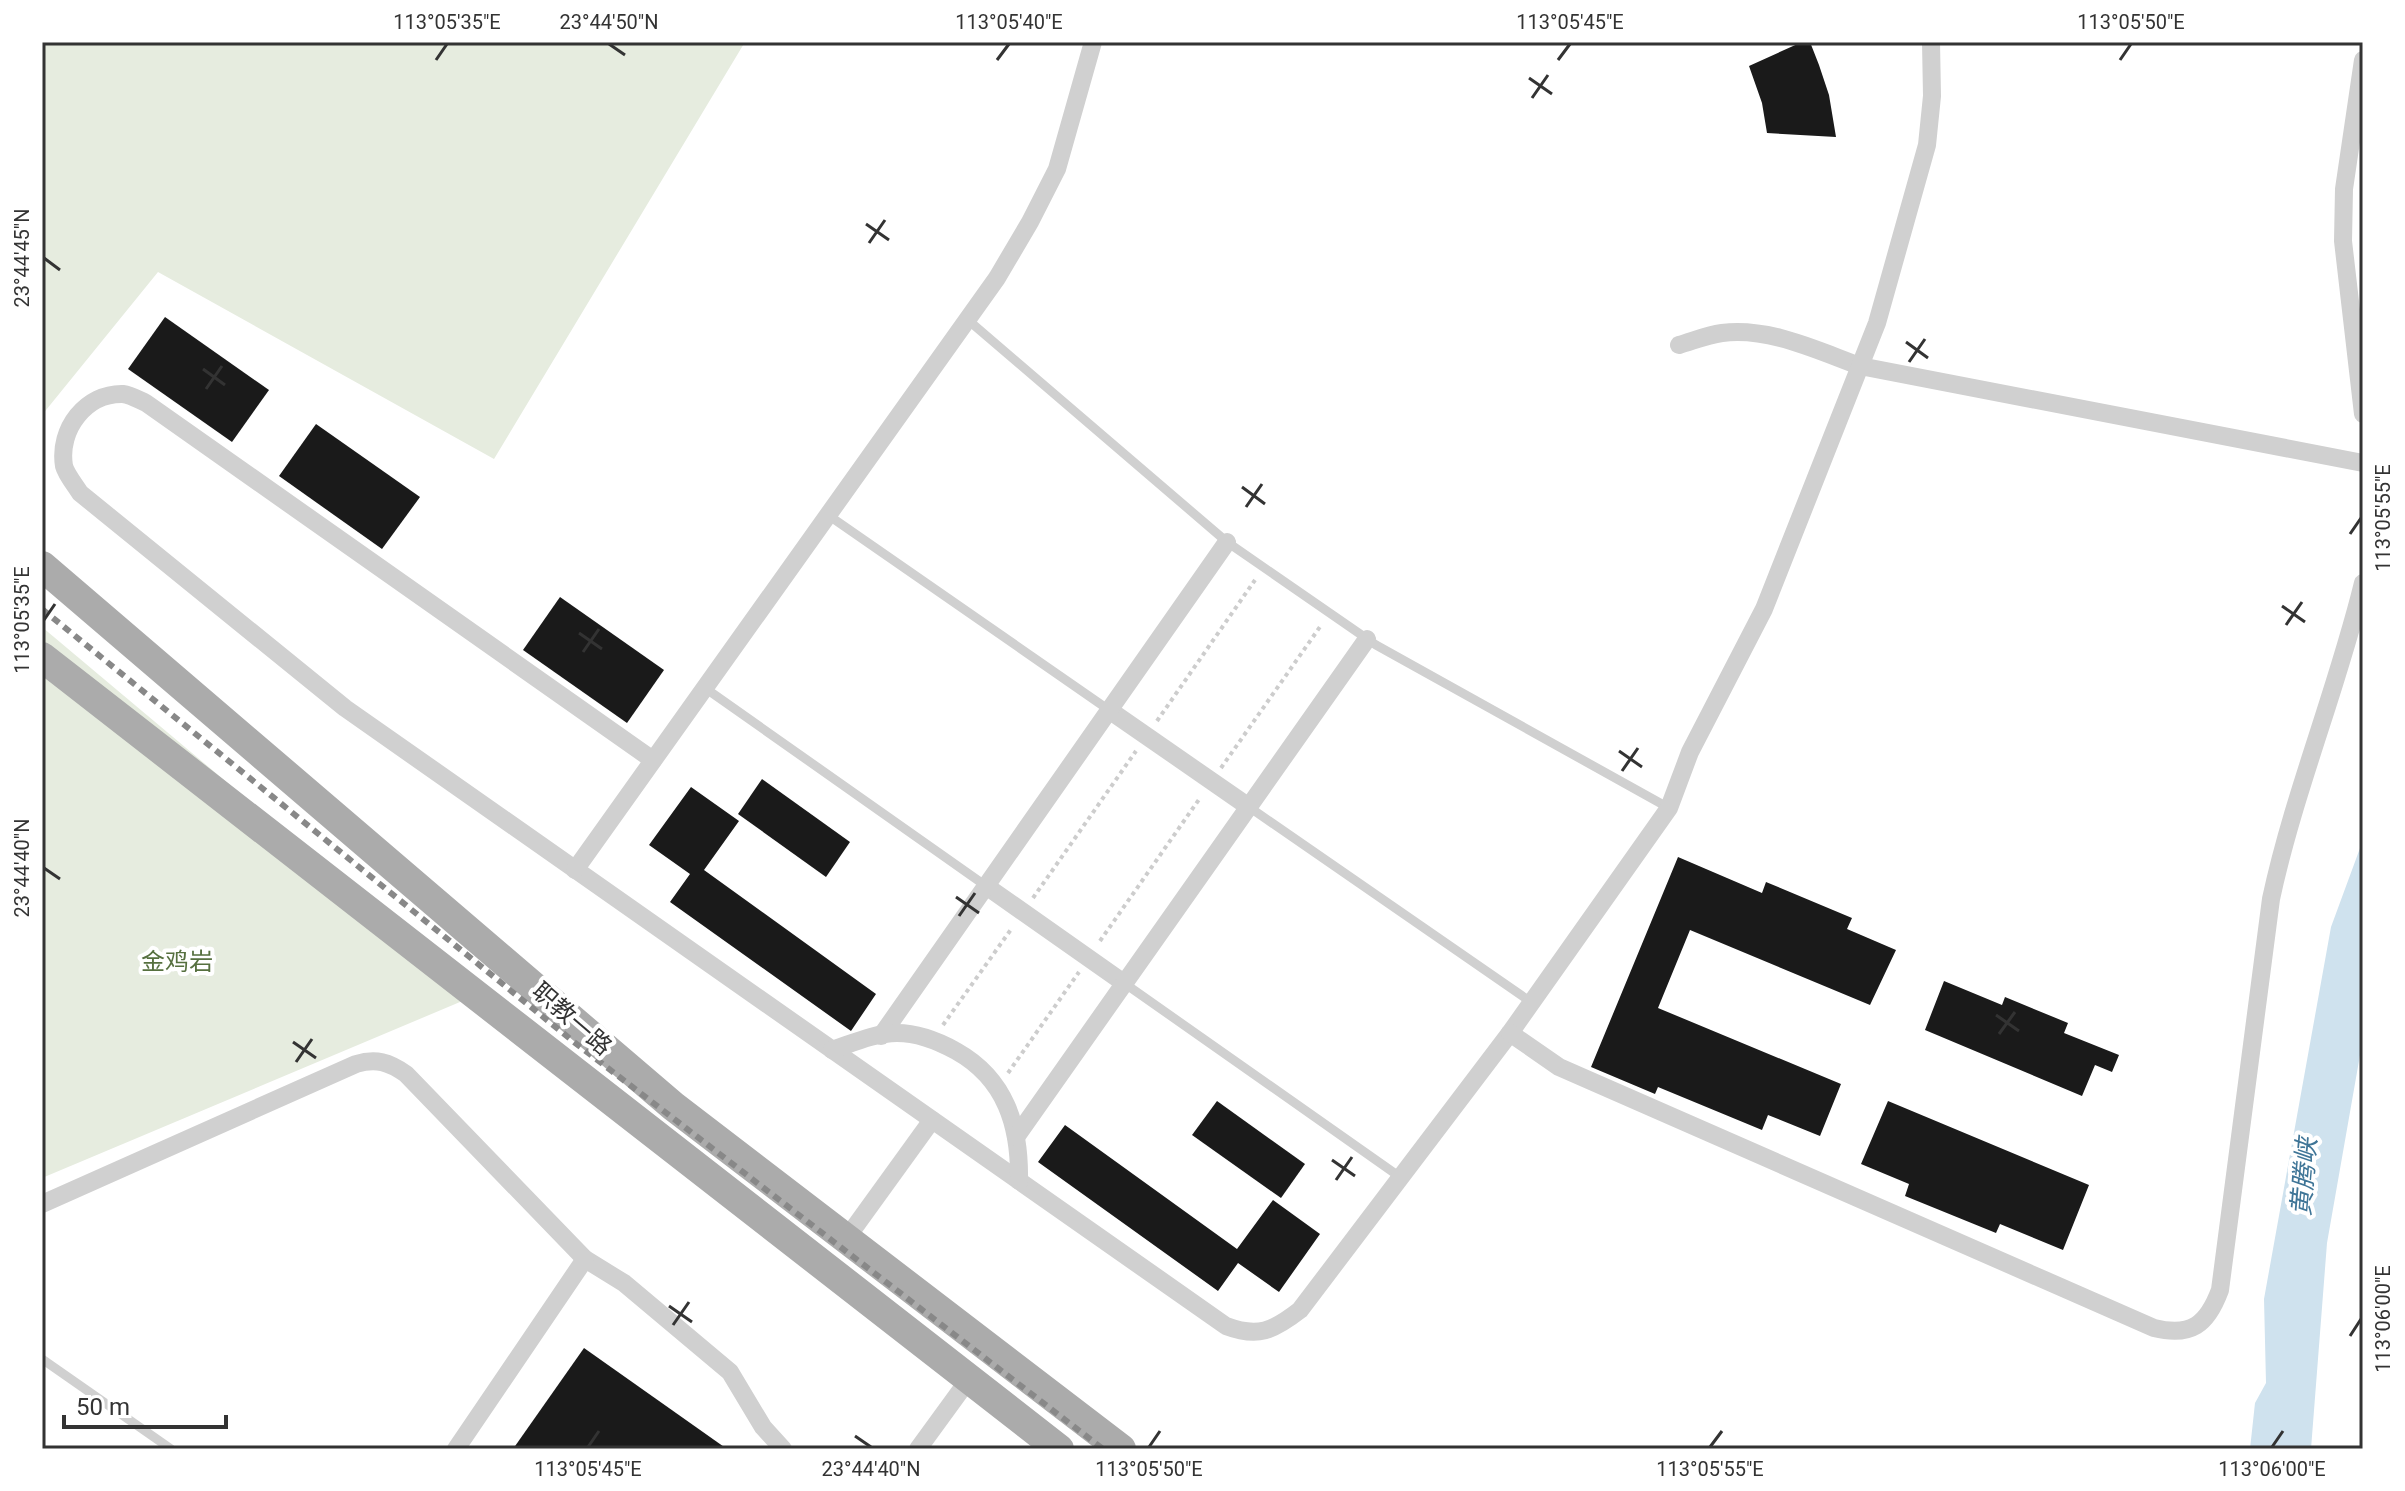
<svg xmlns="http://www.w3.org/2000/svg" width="2405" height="1491" viewBox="0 0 2405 1491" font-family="Roboto,'Noto Sans SC',sans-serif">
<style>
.green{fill:#e6ecdf}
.water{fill:#cfe2ee}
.building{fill:#1a1a1a}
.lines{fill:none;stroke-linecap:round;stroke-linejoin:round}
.path{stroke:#cdcdcd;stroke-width:4;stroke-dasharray:4 4;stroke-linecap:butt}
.lane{stroke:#d0d0d0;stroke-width:9}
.street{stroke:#d0d0d0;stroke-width:18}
.primary{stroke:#ababab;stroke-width:30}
.rail{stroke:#888;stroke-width:6;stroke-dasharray:8 6;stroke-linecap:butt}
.ticks{fill:none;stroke:#333;stroke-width:3}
.labels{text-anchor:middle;stroke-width:8;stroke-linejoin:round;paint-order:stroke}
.park-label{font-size:24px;fill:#56703f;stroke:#fff}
.street-label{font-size:24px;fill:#333;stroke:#fff}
.water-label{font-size:26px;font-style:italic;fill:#3f7597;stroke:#fff}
.neatline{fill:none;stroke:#333;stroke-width:3}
.ticks-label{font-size:20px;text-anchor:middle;fill:#333}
</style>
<rect width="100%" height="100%" fill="#fff"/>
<g class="green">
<path d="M42 42H745L494 459 158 272 42 415Z"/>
<path d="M42 627 479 994 42 1178Z"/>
</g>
<path class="water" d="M2363 840V1038L2327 1243 2311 1449H2250L2255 1403 2266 1383 2264 1299 2331 927Z"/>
<g class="building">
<path d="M1802 42H1810L1819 65 1829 95 1836 137 1767 133 1762 103 1749 66Z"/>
<path d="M165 317 269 390 232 442 128 369Z"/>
<path d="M316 424 420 497 382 549 279 476Z"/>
<path d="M560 597 664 670 627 723 523 650Z"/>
<path d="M762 779 850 842 826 877 738 814Z"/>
<path d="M691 787 739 821 704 870 876 994 851 1031 670 902 690 874 649 845Z"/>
<path d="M1678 857 1762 893 1766 882 1852 918 1847 929 1896 950 1870 1005 1690 930 1658 1008 1841 1084 1820 1136 1768 1115 1762 1130 1658 1087 1655 1094 1591 1067Z"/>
<path d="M1944 981 2002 1005 2005 997 2068 1023 2064 1033 2119 1055 2112 1072 2095 1065 2082 1096 1925 1030Z"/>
<path d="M1217 1101 1305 1164 1281 1198 1192 1135Z"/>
<path d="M1888 1101 2089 1185 2063 1250 2000 1224 1996 1233 1905 1196 1909 1184 1861 1164Z"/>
<path d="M1065 1125 1237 1249 1273 1200 1320 1234 1279 1292 1238 1263 1218 1291 1038 1162Z"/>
<path d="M584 1348 727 1449H513Z"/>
</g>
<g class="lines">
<g class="path">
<path d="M1157 721 1255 580"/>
<path d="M1221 768 1322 624"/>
<path d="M1033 898 1136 751"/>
<path d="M1100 941 1200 798"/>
<path d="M943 1025 1012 928"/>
<path d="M1008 1073 1079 972"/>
</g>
<g class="lane">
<path d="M968 320 1227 542 1376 645 1669 808"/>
<path d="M828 515 1109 710"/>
<path d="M705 688 986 886"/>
<path d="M1249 807 1531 1002"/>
<path d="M1124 983 1400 1177"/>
<path d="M42 1359 171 1449"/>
</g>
<g class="street">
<path d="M2363 60 2344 189 2343 241 2363 414"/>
<path d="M1679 345C1693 341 1707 335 1722 333 1769 327 1816 350 1860 366L2363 463"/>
<path d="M1109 710 1249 807"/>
<path d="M653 760 146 403C139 400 131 395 123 394 86 393 58 429 64 466 66 474 75 485 80 493L345 708 1226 1326C1258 1338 1273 1331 1300 1310L1510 1033 1669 808 1690 752 1764 609 1877 323 1927 145 1932 96 1931 42"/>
<path d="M575 870 997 278 1030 222 1057 169 1093 42"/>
<path d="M986 886 1124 983"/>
<path d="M1510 1033 1559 1067 2154 1328C2191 1337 2207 1325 2220 1290L2271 899C2294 792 2337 690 2363 583"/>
<path d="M881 1036 1227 542"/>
<path d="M832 1050C853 1043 875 1033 897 1033 918 1033 938 1041 956 1051 1006 1079 1020 1126 1019 1181"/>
<path d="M1016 1137 1367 639"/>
<path d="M42 1204 356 1064C376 1058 389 1062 406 1074L585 1259 624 1283 730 1372 763 1427 783 1449"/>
<path d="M846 1239 932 1120"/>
<path d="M456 1449 585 1259"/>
<path d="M918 1449 969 1379"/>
</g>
<g class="primary">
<path d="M42 566 673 1106 1121 1449"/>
<path d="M42 657 1059 1449"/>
</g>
<path class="rail" d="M42 609 574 1042 1103 1449"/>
</g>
<path class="ticks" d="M609 44 625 55M436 60 447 44M997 60 1009 44M1558 60 1570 44M2120 60 2131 44M1529 78 1552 94M1532 98 1548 75M866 224 889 240M869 243 885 220M44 258 60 270M1906 342 1928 358M1909 362 1925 339M203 369 225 385M206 389 222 366M1242 487 1265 504M1246 507 1262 484M2350 534 2361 518M2282 606 2305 622M44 620 55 604M2286 625 2302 602M579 633 602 649M583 652 599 629M1619 751 1642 767M1622 771 1638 748M44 868 60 879M956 897 979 913M959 916 975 893M1996 1015 2019 1031M1999 1034 2015 1012M293 1042 316 1058M296 1062 312 1039M1332 1160 1355 1176M1336 1180 1352 1157M669 1306 692 1322M673 1325 689 1302M2350 1336 2361 1319M855 1436 871 1447M588 1447 599 1431M1149 1447 1160 1431M1710 1447 1722 1431M2272 1447 2283 1431"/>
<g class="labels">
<g class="park-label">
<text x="177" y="970">金鸡岩</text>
</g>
<g class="street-label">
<text transform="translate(572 1019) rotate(41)" y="8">职教一路</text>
</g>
<g class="water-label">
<text transform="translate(2304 1177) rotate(-85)" y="9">黄腾峡</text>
</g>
</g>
<rect width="2405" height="1491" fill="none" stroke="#ffffff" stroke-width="88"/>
<path d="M64 1415v12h162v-12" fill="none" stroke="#333333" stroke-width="4"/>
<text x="76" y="1415" font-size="24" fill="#333333" stroke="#ffffff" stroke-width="6" paint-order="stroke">50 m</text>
<rect x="44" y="44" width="2317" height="1403" class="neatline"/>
<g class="ticks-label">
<text x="447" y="29">113°05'35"E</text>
<text x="609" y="29">23°44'50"N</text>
<text x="1009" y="29">113°05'40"E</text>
<text x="1570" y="29">113°05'45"E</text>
<text x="2131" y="29">113°05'50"E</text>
<text transform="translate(22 258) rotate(-90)" y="7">23°44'45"N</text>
<text transform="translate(2383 518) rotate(-90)" y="7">113°05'55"E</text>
<text transform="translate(22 620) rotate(-90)" y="7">113°05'35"E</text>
<text transform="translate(22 868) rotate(-90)" y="7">23°44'40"N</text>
<text transform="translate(2383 1319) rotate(-90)" y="7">113°06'00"E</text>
<text x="588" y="1476">113°05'45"E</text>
<text x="871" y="1476">23°44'40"N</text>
<text x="1149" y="1476">113°05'50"E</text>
<text x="1710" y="1476">113°05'55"E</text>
<text x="2272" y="1476">113°06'00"E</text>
</g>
</svg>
